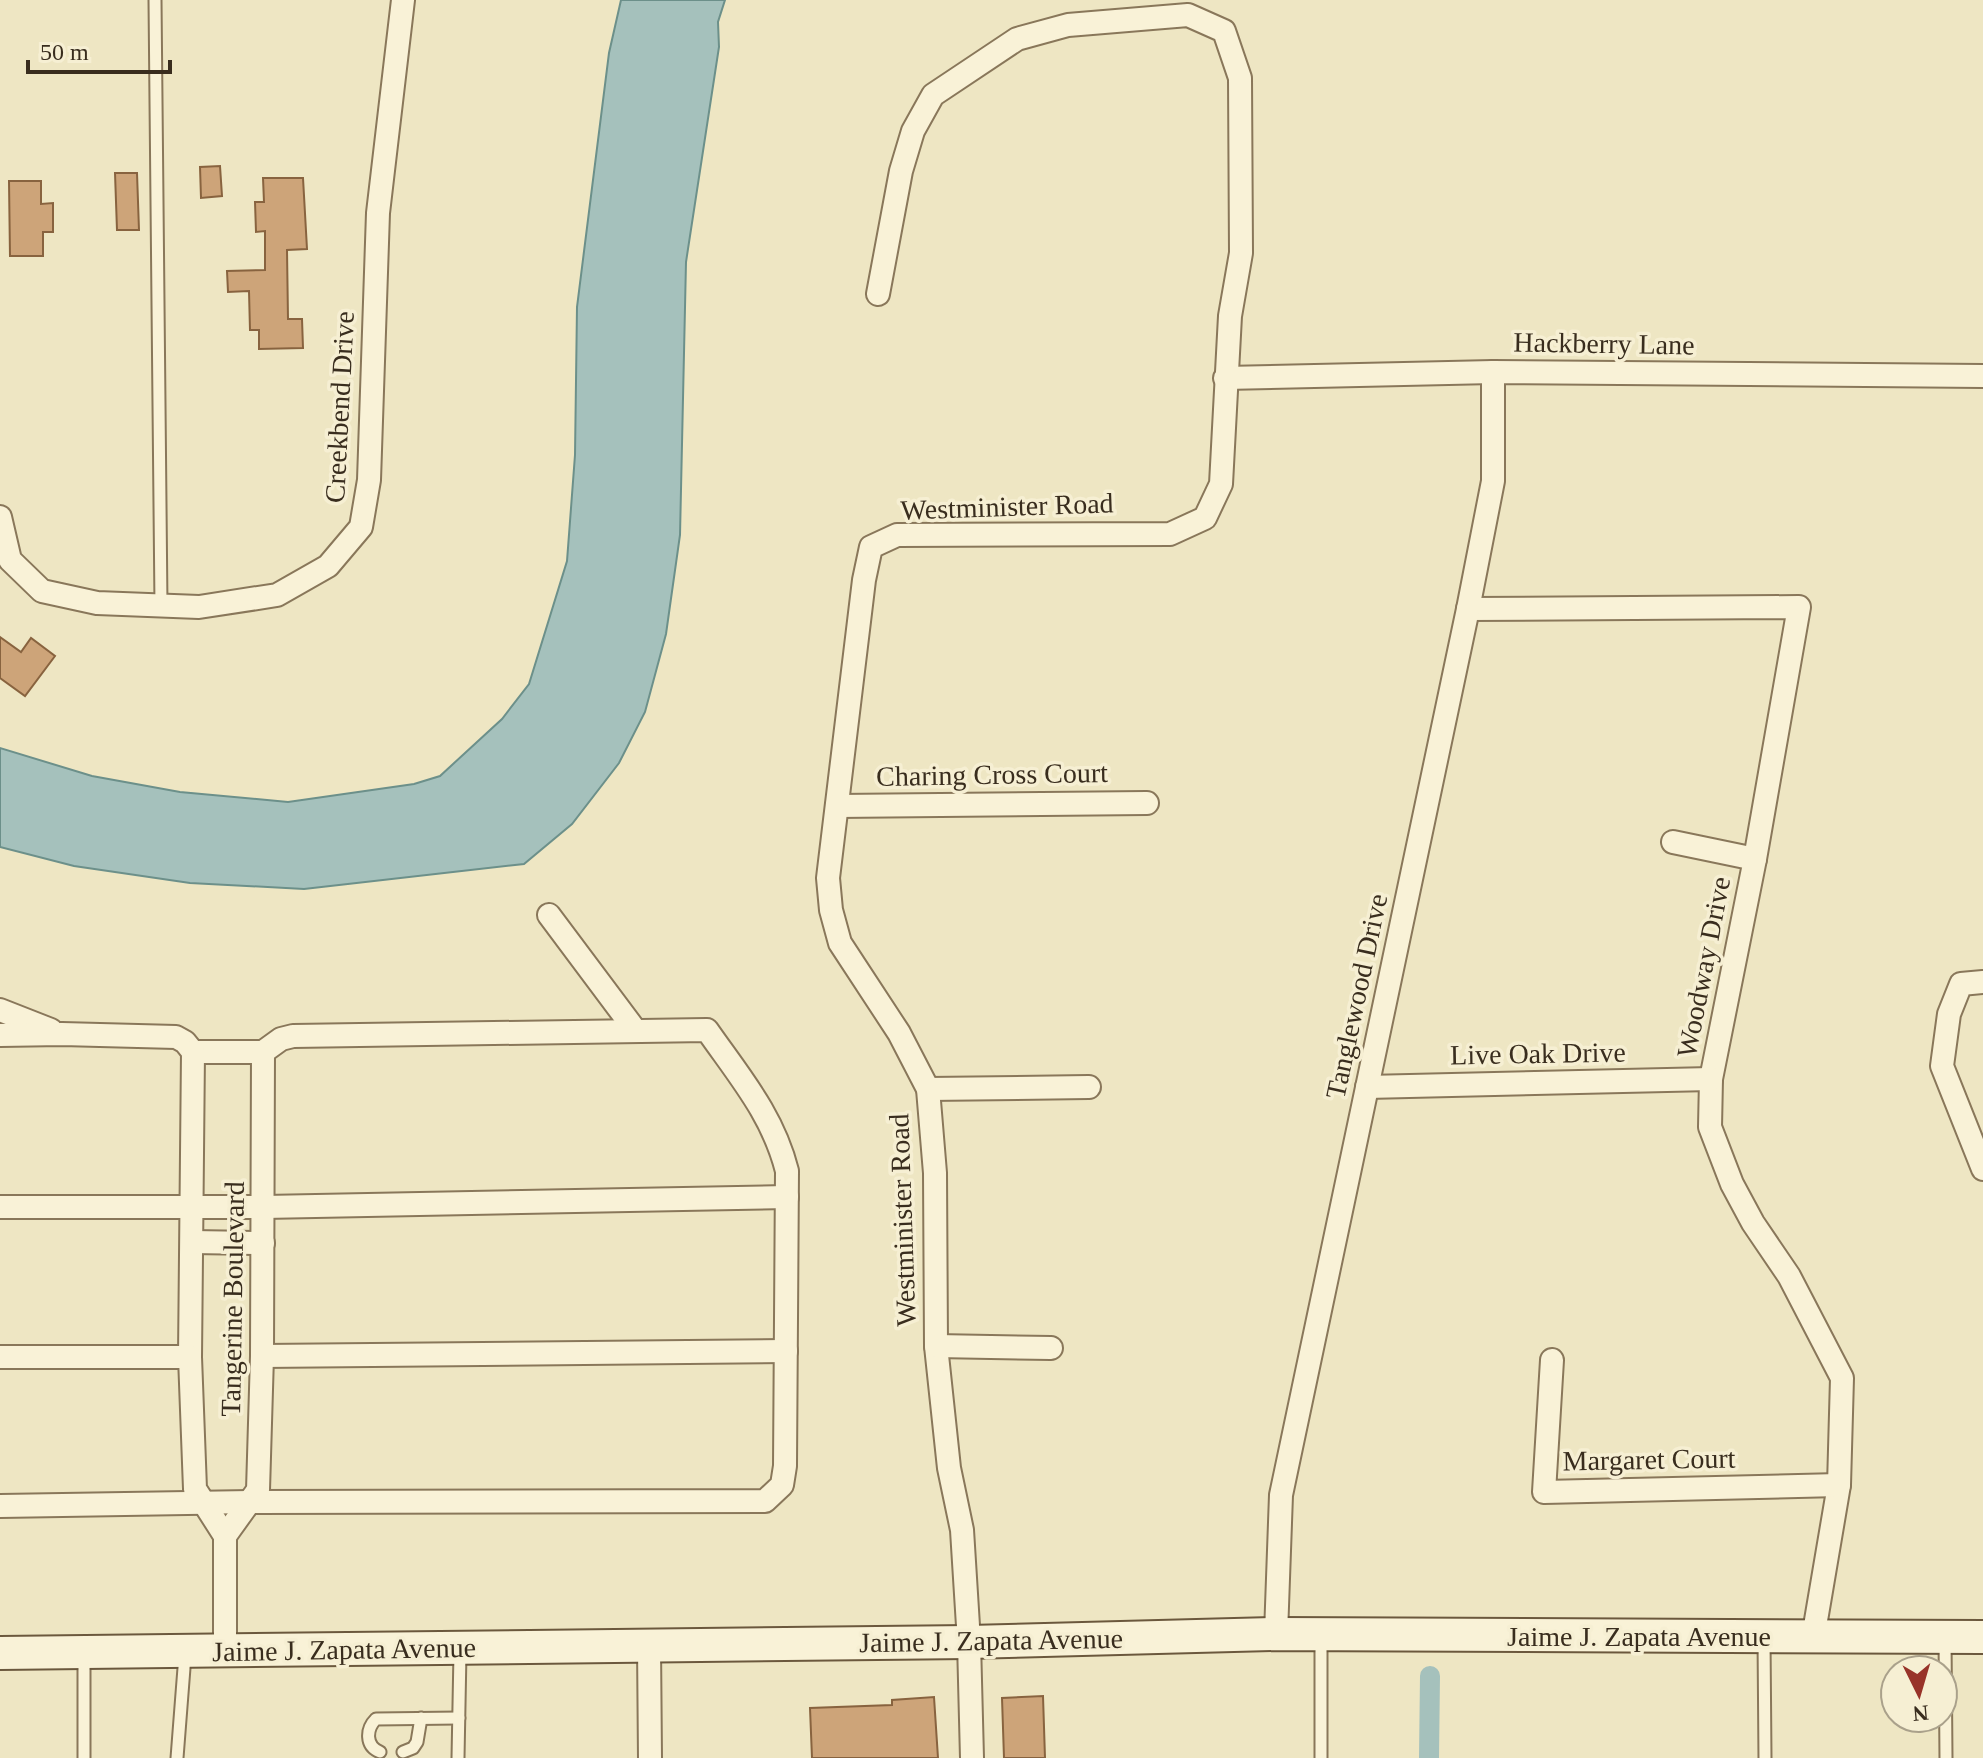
<svg xmlns="http://www.w3.org/2000/svg" width="1983" height="1758" viewBox="0 0 1983 1758" font-family="'Times New Roman',serif">
<style>
.water{fill:#a5c1bc;stroke:#6c908a;stroke-width:2}
.lines{fill:none;stroke-linecap:round;stroke-linejoin:round}
.canal{stroke:#a5c1bc;stroke-width:20}
.building{fill:#cda479;stroke:#88633f;stroke-width:2}
.lane-casing{stroke:#89775a;stroke-width:15}
.street-casing{stroke:#89775a;stroke-width:26}
.secondary-casing{stroke:#6b583d;stroke-width:36}
.lane{stroke:#f9f2d7;stroke-width:11}
.street{stroke:#f9f2d7;stroke-width:22}
.secondary{stroke:#f9f2d7;stroke-width:32}
.labels{text-anchor:middle;stroke-width:7;stroke-linejoin:round;paint-order:stroke}
.street-label{font-size:28px;fill:#392d1e;stroke:#f6efd3}
</style>
<rect width="100%" height="100%" fill="#eee6c3"/>
<path class="water" d="M621 0H725L718 22 719 47 686 262 680 535 666 634 645 712 619 763 572 824 524 864 304 889 190 883 74 866 0 847V748L92 776 180 792 288 802 414 784 440 776 502 719 529 684 567 561 575 455 577 307 609 53Z"/>
<g class="lines">
<path class="canal" d="M1429 1758 1430 1676"/>
</g>
<g class="building">
<path d="M220 166 222 196 201 198 200 167Z"/>
<path d="M115 173H137L139 230H117Z"/>
<path d="M263 178H303L307 249 287 250 288 319H302L303 348 259 349V330H250L249 291 228 292 227 271 265 270V231L256 232 255 202H264Z"/>
<path d="M9 181H41V204L53 203V232H43V256H10Z"/>
<path d="M0 637 21 652 31 638 55 656 25 696 0 678Z"/>
<path d="M1043 1696 1045 1758H1004L1002 1698Z"/>
<path d="M934 1697 938 1758H812L810 1708 892 1705V1700Z"/>
</g>
<g class="lines">
<g class="lane-casing">
<g id="lane">
<path d="M155 0 161 606"/>
<path d="M1764 1638 1765 1758"/>
<path d="M1945 1638 1946 1758"/>
<path d="M84 1653V1758"/>
<path d="M380 1752C365 1746 366 1729 376 1719L459 1718"/>
<path d="M403 1752 413 1748 417 1742 421 1718"/>
<path d="M177 1758 185 1655"/>
<path d="M458 1758 460 1652"/>
<path d="M1321 1758V1635"/>
</g>
</g>
<g class="street-casing">
<g id="street">
<path d="M878 294 901 171 913 131 933 95 1017 39 1068 25 1188 15 1224 31 1240 78 1241 253 1230 316 1221 484 1205 518 1170 534 897 535 871 547 864 580 828 878 831 910 840 943 899 1033 928 1089 935 1173 936 1346 949 1468 962 1530 969 1642 972 1758"/>
<path d="M1225 378 1493 372 1983 376"/>
<path d="M0 517 10 560 42 591 97 603 199 607 277 595 328 566 361 527 369 480 378 213 403 0"/>
<path d="M1468 609 1799 607 1755 859 1711 1079 1710 1127 1732 1184 1753 1223 1789 1276 1842 1378 1839 1485 1813 1638"/>
<path d="M837 806 1147 803"/>
<path d="M1673 842 1755 859"/>
<path d="M549 915 635 1030"/>
<path d="M1983 982 1961 984 1949 1014 1942 1066 1983 1169"/>
<path d="M0 1010 51 1030"/>
<path d="M0 1035 62 1034 176 1037 185 1042 193 1052H263L281 1039 293 1036 707 1030C739 1076 773 1115 787 1171L785 1466 782 1485 765 1501 250 1502 0 1506"/>
<path d="M193 1052 190 1357 195 1489 225 1536V1651"/>
<path d="M1367 1087 1711 1079"/>
<path d="M928 1089 1089 1087"/>
<path d="M0 1207H264L787 1197"/>
<path d="M192 1242 263 1243"/>
<path d="M936 1346 1051 1348"/>
<path d="M262 1356 786 1351"/>
<path d="M0 1357H190"/>
<path d="M1552 1360 1544 1492 1839 1485"/>
<path d="M225 1536 258 1490 262 1356 263 1052"/>
<path d="M1276 1634 1281 1495 1468 609 1493 481V372"/>
<path d="M649 1645 650 1758"/>
</g>
</g>
<g class="secondary-casing">
<path id="secondary" d="M0 1653 969 1642 1276 1634 1983 1637"/>
</g>
<use href="#lane" class="lane"/>
<use href="#street" class="street"/>
<use href="#secondary" class="secondary"/>
</g>
<g class="labels">
<g class="street-label">
<text transform="translate(1604 343) rotate(1)" y="10">Hackberry Lane</text>
<text transform="translate(339 407) rotate(-87)" y="10">Creekbend Drive</text>
<text transform="translate(1007 506) rotate(-2)" y="10">Westminister Road</text>
<text transform="translate(992 774) rotate(-1)" y="10">Charing Cross Court</text>
<text transform="translate(1703 967) rotate(-79)" y="10">Woodway Drive</text>
<text transform="translate(1356 996) rotate(-78)" y="10">Tanglewood Drive</text>
<text transform="translate(1538 1053) rotate(-1)" y="10">Live Oak Drive</text>
<text transform="translate(902 1220) rotate(-92)" y="10">Westminister Road</text>
<text transform="translate(232 1299) rotate(-89)" y="10">Tangerine Boulevard</text>
<text transform="translate(1649 1459) rotate(-1)" y="10">Margaret Court</text>
<text x="1639" y="1646">Jaime J. Zapata Avenue</text>
<text transform="translate(991 1640) rotate(-1)" y="10">Jaime J. Zapata Avenue</text>
<text transform="translate(344 1649) rotate(-1)" y="10">Jaime J. Zapata Avenue</text>
</g>
</g>
<g transform="translate(1919 1694) rotate(175)"><circle r="38" fill="#f6efd3" stroke="#aaa18b" stroke-width="2"/>
<path d="M0-6L14 30L0 20L-14 30Z" fill="#983329"/>
<text y="-12" font-size="22" font-weight="bold" text-anchor="middle" fill="#392d1e">N</text>
</g>
<path d="M28 60v12h142v-12" fill="none" stroke="#392d1e" stroke-width="4"/>
<text x="40" y="60" font-size="24" fill="#392d1e" stroke="#f6efd3" stroke-width="6" paint-order="stroke">50 m</text>
</svg>
